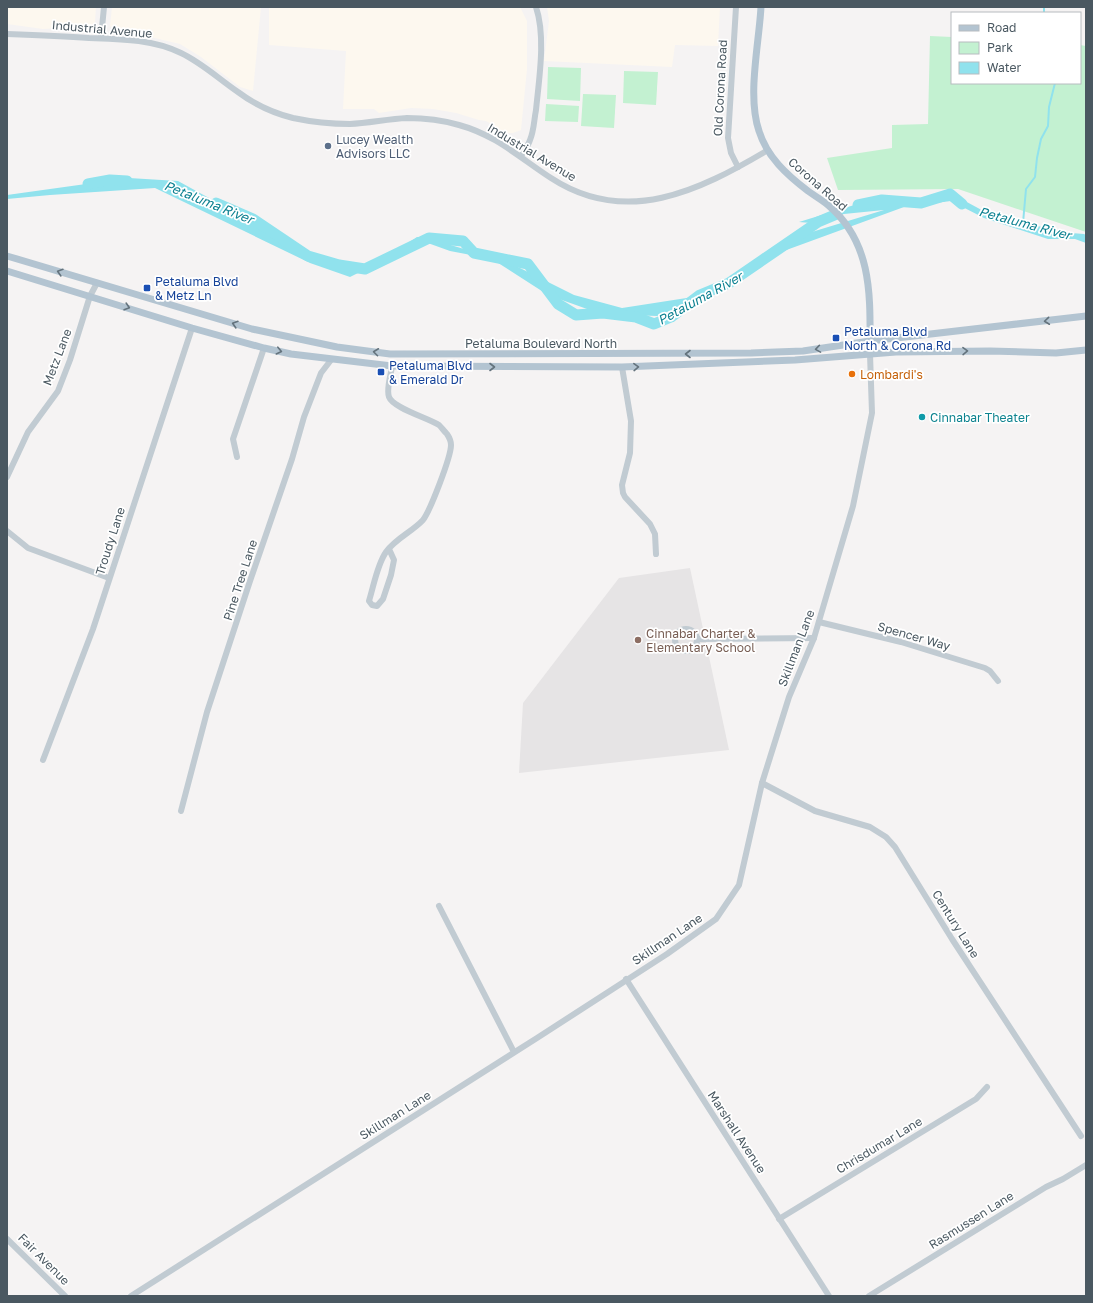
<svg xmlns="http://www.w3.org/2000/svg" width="1093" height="1303" font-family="'Golos Text',sans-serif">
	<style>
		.commercial { fill: #fdf8ef }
		.education { fill: #e6e4e5 }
		.green { fill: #c3f1d1 }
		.water { fill: #90e2ed }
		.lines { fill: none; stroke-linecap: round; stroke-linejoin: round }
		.stream { stroke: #90e2ed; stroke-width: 2 }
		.river { stroke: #90e2ed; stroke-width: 11 }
		.minor { stroke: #c1cbd2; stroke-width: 6 }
		.major { stroke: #b3c4d1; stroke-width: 7 }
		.oneway { stroke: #64737d }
		.service-dot { fill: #5c6f8a; stroke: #fff; stroke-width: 1.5 }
		.transit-dot { fill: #1a4fb4; stroke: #fff; stroke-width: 1.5 }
		.food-dot { fill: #e8710a; stroke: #fff; stroke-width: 1.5 }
		.culture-dot { fill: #0f9aa8; stroke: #fff; stroke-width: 1.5 }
		.education-dot { fill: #8d6e63; stroke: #fff; stroke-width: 1.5 }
		.labels { text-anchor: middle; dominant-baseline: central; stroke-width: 3.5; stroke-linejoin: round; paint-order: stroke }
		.street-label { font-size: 12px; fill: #4a5861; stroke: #fff }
		.service-label { font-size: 12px; fill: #4e5e75; stroke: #fff; text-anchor: start }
		.transit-label { font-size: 12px; fill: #164399; stroke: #fff; text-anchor: start }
		.food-label { font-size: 12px; fill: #c56008; stroke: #fff; text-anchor: start }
		.culture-label { font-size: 12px; fill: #0d838f; stroke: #fff; text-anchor: start }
		.education-label { font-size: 12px; fill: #785e54; stroke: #fff; text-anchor: start }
		.water-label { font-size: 13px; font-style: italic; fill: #0d8191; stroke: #fff }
	</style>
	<rect width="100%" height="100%" fill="#f5f3f3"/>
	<!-- commercial -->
	<g class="commercial">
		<path d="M7,7H96L95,22L93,28L87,30L82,29L63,28L43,29L7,24Z"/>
		<path d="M112,7H261L253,91L240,87L201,57L180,44L142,35L115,31L110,26Z"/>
		<path d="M269,7H520L527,21V69L521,130L513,133H501L499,129L486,121L479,120L456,113L433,109L411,108L379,113L374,109H343L346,51L269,45Z"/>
		<path d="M547,7H720L718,46L675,45L672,67L544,61L549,21Z"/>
	</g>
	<!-- education -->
	<path class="education" d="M690,568L729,750L519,773L523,703L619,578Z"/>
	<!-- green -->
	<g class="green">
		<path d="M930,36L952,37V83H1080V45L1086,46V232L958,189L838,190L827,158L892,148V125L928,124Z"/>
		<path d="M548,67L581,68L580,101L547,99Z"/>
		<path d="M624,71L658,72L656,105L623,103Z"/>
		<path d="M583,94L616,95L614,128L581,126Z"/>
		<path d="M546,104L579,106L578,122L545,121Z"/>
	</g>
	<!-- water -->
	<path class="water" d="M129,178L178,181L293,244L321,263L352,271L399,249L417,237L434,240L464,249L488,252L574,295L622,308L693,297L733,277L792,238L884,210L844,214L811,223L799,222L864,202H908L952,194L989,214L1021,221L1059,232L1084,234L1086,235V243L1075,239H1048L984,218L951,201L904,207L770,256L707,296L657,316L601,314L548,295L492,259L450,251L425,242L384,260L350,277L310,263L155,188L50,195L7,199V195Z"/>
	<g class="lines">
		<!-- stream -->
		<g class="stream">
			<path d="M1044,7V13"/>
			<path d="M1023,223L1026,189L1035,177L1037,158L1041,139L1048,126L1049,107L1055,83"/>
		</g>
		<!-- river -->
		<g class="river">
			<path d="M88,184L110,180L127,181"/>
			<path d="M216,203L253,219L308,256L339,265L365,269L429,238L463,241L474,253L528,264L558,304L576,315L603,313L636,317L654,324L671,317L700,295L729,283L818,222L837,214"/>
			<path d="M858,205L882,200L921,203L950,194L962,204"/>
		</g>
		<!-- minor -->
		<g class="minor">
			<path d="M736,7L728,138L731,153L738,167"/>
			<path d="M7,34C34,35 61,36 89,38C120,39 152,39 181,53C202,63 219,79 238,92C254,104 273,113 293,118C312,122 330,124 350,124C369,123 388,119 407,118C424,118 442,120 459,125C496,135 520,158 551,178C626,227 699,191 768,150"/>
			<path d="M101,38L104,7"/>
			<path d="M521,156C524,151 528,146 530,140C534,131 534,120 536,110C539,79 546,37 536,7"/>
			<path d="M622,367L631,421L630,453L622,485L623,493L625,497L650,524L655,534L656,554"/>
			<path d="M237,457L233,439L264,348"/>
			<path d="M7,477L28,432L58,391L70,360L90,296L97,283"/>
			<path d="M7,531L28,548L109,578"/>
			<path d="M389,549L394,560L391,575L383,599L377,606L372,605L369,601C374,585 377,565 386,552C396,538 412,532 423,520C430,511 451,457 451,445C451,442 449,437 447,434C444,431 442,428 439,425C428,418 393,408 389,397C386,389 391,375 392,366"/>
			<path d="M819,622L901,642L985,668L990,671L998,681"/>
			<circle cx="686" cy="640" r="11"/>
			<path d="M698,639L814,638"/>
			<path d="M43,760L93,629L192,328"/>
			<path d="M762,783L815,811L870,827L886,837L895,847L952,939L1081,1136"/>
			<path d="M181,811L207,712L249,584L292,459L304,417L321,373L331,360"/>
			<path d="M439,906L514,1052"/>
			<path d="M626,979L829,1296"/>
			<path d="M779,1219L976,1099L987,1087"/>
			<path d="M7,1239L65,1296"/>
			<path d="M131,1296L537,1038L667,954L716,919L739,885L762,783L789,697L814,638L853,506L872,413L870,354"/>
			<path d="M869,1296L1046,1187L1063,1179L1086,1165"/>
		</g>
		<!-- major -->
		<g class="major">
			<path d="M761,7C759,44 747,96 759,131C767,157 787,175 808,191C815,196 822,200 828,205C874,244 870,299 870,354"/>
			<path d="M7,256L252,329L337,347L390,354L751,353L803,351L870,341L1086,316"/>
			<path d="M7,271L192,328L264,348L291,354L392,366L622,367L795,360L896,352L990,351L1056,353L1086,350"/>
		</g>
	</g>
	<!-- one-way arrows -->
	<defs><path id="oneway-chevron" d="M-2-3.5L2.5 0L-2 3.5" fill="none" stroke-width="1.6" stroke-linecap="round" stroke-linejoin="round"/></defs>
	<g class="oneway">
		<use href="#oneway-chevron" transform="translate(60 272) rotate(-163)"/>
		<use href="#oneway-chevron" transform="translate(127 307) rotate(17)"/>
		<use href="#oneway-chevron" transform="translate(1047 321) rotate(174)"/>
		<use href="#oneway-chevron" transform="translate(235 324) rotate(-163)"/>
		<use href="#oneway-chevron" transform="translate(818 349) rotate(171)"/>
		<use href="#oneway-chevron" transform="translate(279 351) rotate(13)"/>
		<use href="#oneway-chevron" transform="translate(965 351) rotate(-1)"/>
		<use href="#oneway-chevron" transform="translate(376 352) rotate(-173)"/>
		<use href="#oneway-chevron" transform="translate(688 354) rotate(180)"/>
		<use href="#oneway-chevron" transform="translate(492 367)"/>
		<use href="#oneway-chevron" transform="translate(636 367) rotate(-2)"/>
	</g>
	<!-- markers -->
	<circle class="service-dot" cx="328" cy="146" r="4"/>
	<g class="transit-dot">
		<rect x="143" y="284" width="8" height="8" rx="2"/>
		<rect x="832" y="334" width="8" height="8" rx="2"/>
		<rect x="377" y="368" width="8" height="8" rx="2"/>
	</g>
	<circle class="food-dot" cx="852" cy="374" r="4"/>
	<circle class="culture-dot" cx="922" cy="417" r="4"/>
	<circle class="education-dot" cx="638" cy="640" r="4"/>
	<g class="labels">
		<!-- street labels -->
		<g class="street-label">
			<text transform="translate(102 29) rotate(5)">Industrial Avenue</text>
			<text transform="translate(720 88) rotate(-87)">Old Corona Road</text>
			<text transform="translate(532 152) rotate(31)">Industrial Avenue</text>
			<text transform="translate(818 184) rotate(41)">Corona Road</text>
			<text x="541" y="343">Petaluma Boulevard North</text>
			<text transform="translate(57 357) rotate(-69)">Metz Lane</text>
			<text transform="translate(110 541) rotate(-72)">Troudy Lane</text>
			<text transform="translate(240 580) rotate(-72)">Pine Tree Lane</text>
			<text transform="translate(914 636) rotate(16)">Spencer Way</text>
			<text transform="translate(796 648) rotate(-69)">Skillman Lane</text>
			<text transform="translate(956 924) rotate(58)">Century Lane</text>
			<text transform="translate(667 939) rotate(-34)">Skillman Lane</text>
			<text transform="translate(395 1115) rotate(-32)">Skillman Lane</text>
			<text transform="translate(737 1132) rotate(57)">Marshall Avenue</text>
			<text transform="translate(879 1145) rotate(-31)">Chrisdumar Lane</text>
			<text transform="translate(971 1220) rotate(-32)">Rasmussen Lane</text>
			<text transform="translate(44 1259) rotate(45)">Fair Avenue</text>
		</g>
		<!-- service labels -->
		<g class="service-label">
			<text x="336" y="139">Lucey Wealth<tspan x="336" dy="14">Advisors LLC</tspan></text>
		</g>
		<!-- transit labels -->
		<g class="transit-label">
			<text x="155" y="281">Petaluma Blvd<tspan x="155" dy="14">&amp; Metz Ln</tspan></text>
			<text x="844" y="331">Petaluma Blvd<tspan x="844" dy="14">North &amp; Corona Rd</tspan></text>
			<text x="389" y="365">Petaluma Blvd<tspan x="389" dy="14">&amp; Emerald Dr</tspan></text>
		</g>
		<!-- food labels -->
		<g class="food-label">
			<text x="860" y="374">Lombardi's</text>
		</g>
		<!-- culture labels -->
		<g class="culture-label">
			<text x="930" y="417">Cinnabar Theater</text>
		</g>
		<!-- education labels -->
		<g class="education-label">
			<text x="646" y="633">Cinnabar Charter &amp;<tspan x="646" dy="14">Elementary School</tspan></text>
		</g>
		<!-- water labels -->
		<g class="water-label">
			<text transform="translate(209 202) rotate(22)">Petaluma River</text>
			<text transform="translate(1025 223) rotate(15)">Petaluma River</text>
			<text transform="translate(700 298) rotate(-29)">Petaluma River</text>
		</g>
	</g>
	<!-- border -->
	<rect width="1093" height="1303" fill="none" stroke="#4a5861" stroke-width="16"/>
	<!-- legend -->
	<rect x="951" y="12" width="130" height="72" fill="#ffffff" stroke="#b7bcc0"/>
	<rect x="959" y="25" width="20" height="6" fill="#b3c4d1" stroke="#b7bcc0"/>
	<text x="987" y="32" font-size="12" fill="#4a5861">Road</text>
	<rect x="959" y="42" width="20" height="12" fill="#c3f1d1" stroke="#b7bcc0"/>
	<text x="987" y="52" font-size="12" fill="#4a5861">Park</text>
	<rect x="959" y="62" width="20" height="12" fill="#90e2ed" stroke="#b7bcc0"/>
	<text x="987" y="72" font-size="12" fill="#4a5861">Water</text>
</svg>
